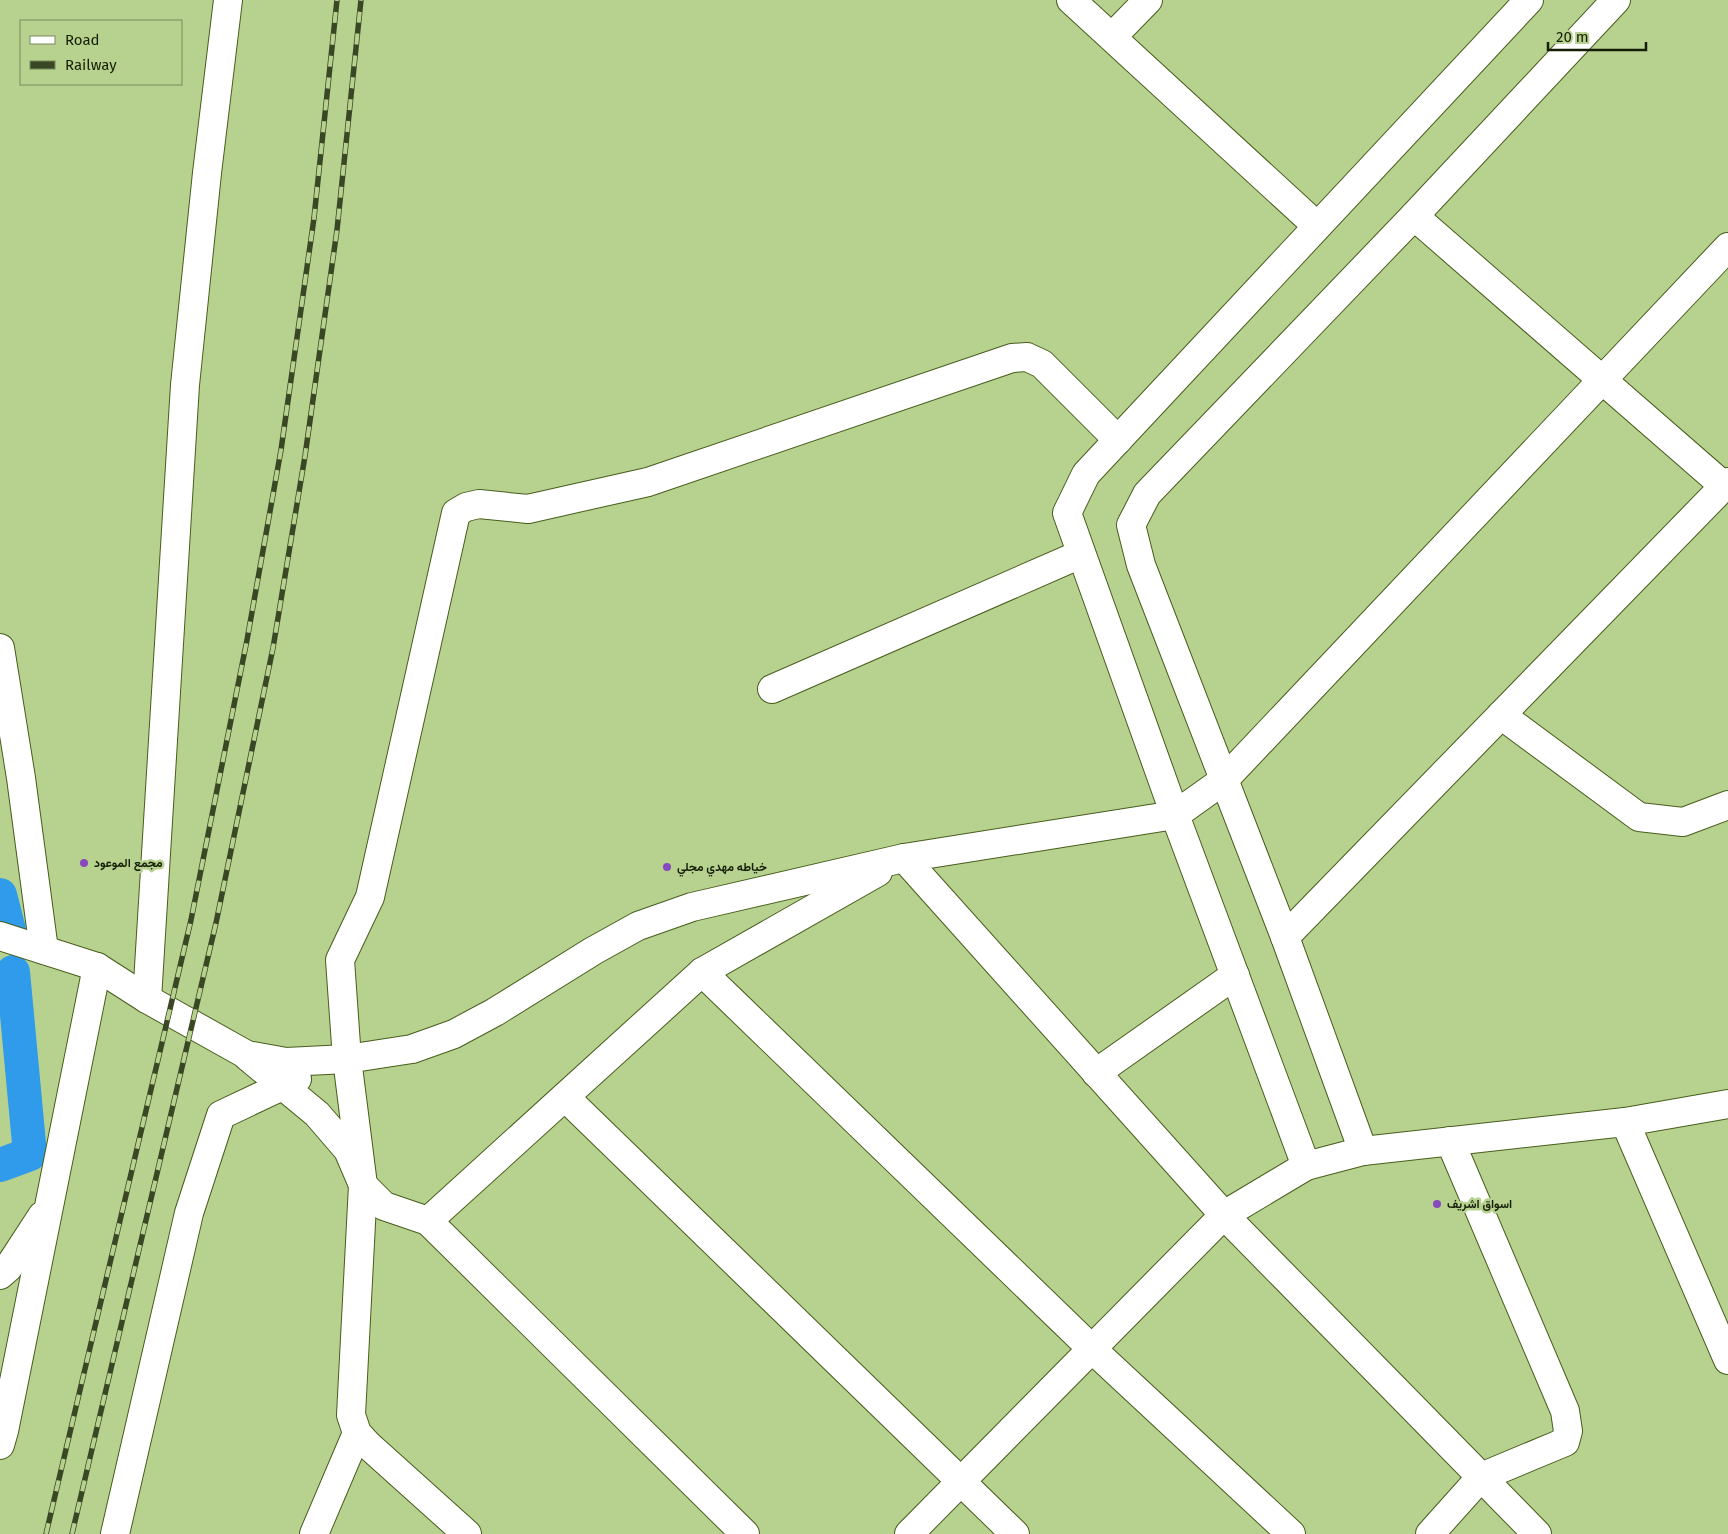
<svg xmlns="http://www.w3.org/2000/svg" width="1728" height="1534" font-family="'Fira Sans',Vazirmatn,sans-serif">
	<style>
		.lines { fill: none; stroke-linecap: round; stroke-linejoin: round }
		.canal { stroke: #309beb; stroke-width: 34 }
		.minor-casing { stroke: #475d1c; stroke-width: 30 }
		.minor { stroke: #fff; stroke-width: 28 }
		.rail-casing { stroke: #3a4725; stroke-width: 5.5 }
		.rail { stroke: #b7d28f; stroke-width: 4; stroke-dasharray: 11; stroke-linecap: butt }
		.poi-dot { fill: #8848be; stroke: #b7d28f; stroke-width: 2 }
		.labels { text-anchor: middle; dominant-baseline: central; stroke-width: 5; stroke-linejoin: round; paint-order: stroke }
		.poi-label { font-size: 12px; font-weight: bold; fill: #151e05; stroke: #b7d28f; text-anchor: start }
	</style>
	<rect width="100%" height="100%" fill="#b7d28f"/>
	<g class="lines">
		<!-- canal -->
		<g class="canal">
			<path d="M0,895L9,930"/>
			<path d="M0,1165L30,1154L13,972"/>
		</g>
		<!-- minor casing -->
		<g class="minor-casing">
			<g id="minor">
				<path d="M1071,0L1317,226"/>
				<path d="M1112,37L1148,0"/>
				<path d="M1414,216L1724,486"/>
				<path d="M0,648L21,778L44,950"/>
				<path d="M772,689L1081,554"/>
				<path d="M1501,715L1639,817L1683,822L1728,805"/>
				<path d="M904,858L1224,1215L1537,1534"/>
				<path d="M0,936L97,967L147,999L247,1055L286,1062L347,1059L412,1049L454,1034L495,1012L593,951L638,926L692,907L904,858L1175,815L1224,780L1728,247"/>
				<path d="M1285,937L1728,482"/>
				<path d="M702,972L1092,1349L1291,1534"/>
				<path d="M147,999L185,385L207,173L228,0"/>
				<path d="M248,1057L317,1114L348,1150L363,1185L384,1206L428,1221L702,972L878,872"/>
				<path d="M1096,1073L1235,975"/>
				<path d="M565,1097L1015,1534"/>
				<path d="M1625,1122L1728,1360"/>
				<path d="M1363,1151L1285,937L1141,565L1131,525L1147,494L1414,216L1616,0"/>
				<path d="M1306,1166L1175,815L1067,513L1086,474L1529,0"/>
				<path d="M428,1221L745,1534"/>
				<path d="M0,1275L8,1268L42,1216"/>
				<path d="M0,1445L4,1431L97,967"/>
				<path d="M115,1534L189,1213L221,1115L297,1079"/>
				<path d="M314,1534L357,1433"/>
				<path d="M467,1534L368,1445L357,1433L351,1415L363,1185L347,1059L340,960L370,897L456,513L466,507L479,504L528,509L648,482L1012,358L1027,357L1042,364L1118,440"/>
				<path d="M909,1534L1224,1215L1306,1166L1363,1151L1625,1122L1728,1104"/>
				<path d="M1430,1534L1481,1477L1565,1442L1568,1431L1565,1411L1450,1141"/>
			</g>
		</g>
		<!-- minor -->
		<use href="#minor" class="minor"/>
		<!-- rail casing -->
		<g class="rail-casing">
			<g id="rail">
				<path d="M46,1534L191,920L247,640L281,450L314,218L337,0"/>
				<path d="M72,1534L216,923L273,648L305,456L337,230L361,0"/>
			</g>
		</g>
		<!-- rail -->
		<use href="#rail" class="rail"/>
	</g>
	<!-- markers -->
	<g class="poi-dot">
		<circle cx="84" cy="863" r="5"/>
		<circle cx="667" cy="867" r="5"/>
		<circle cx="1437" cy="1204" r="5"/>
	</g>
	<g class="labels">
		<!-- poi labels -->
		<g class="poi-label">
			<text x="94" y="863">مجمع الموعود</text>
			<text x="677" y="867">خياطه مهدي مجلي</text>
			<text x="1447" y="1204">اسواق اشريف</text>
		</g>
	</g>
	<!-- legend -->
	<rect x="20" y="20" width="162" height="65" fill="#b7d28f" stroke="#768a58"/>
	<rect x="30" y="36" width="25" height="8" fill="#ffffff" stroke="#768a58"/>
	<text x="65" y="45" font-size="15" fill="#151e05">Road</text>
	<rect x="30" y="61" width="25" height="8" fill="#3a4725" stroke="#768a58"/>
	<text x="65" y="70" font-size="15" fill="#151e05">Railway</text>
	<!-- scale -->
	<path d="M1548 42v8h98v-8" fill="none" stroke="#151e05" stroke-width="2.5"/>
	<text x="1556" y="42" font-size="15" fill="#151e05" stroke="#b7d28f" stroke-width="4" paint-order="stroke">20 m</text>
</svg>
